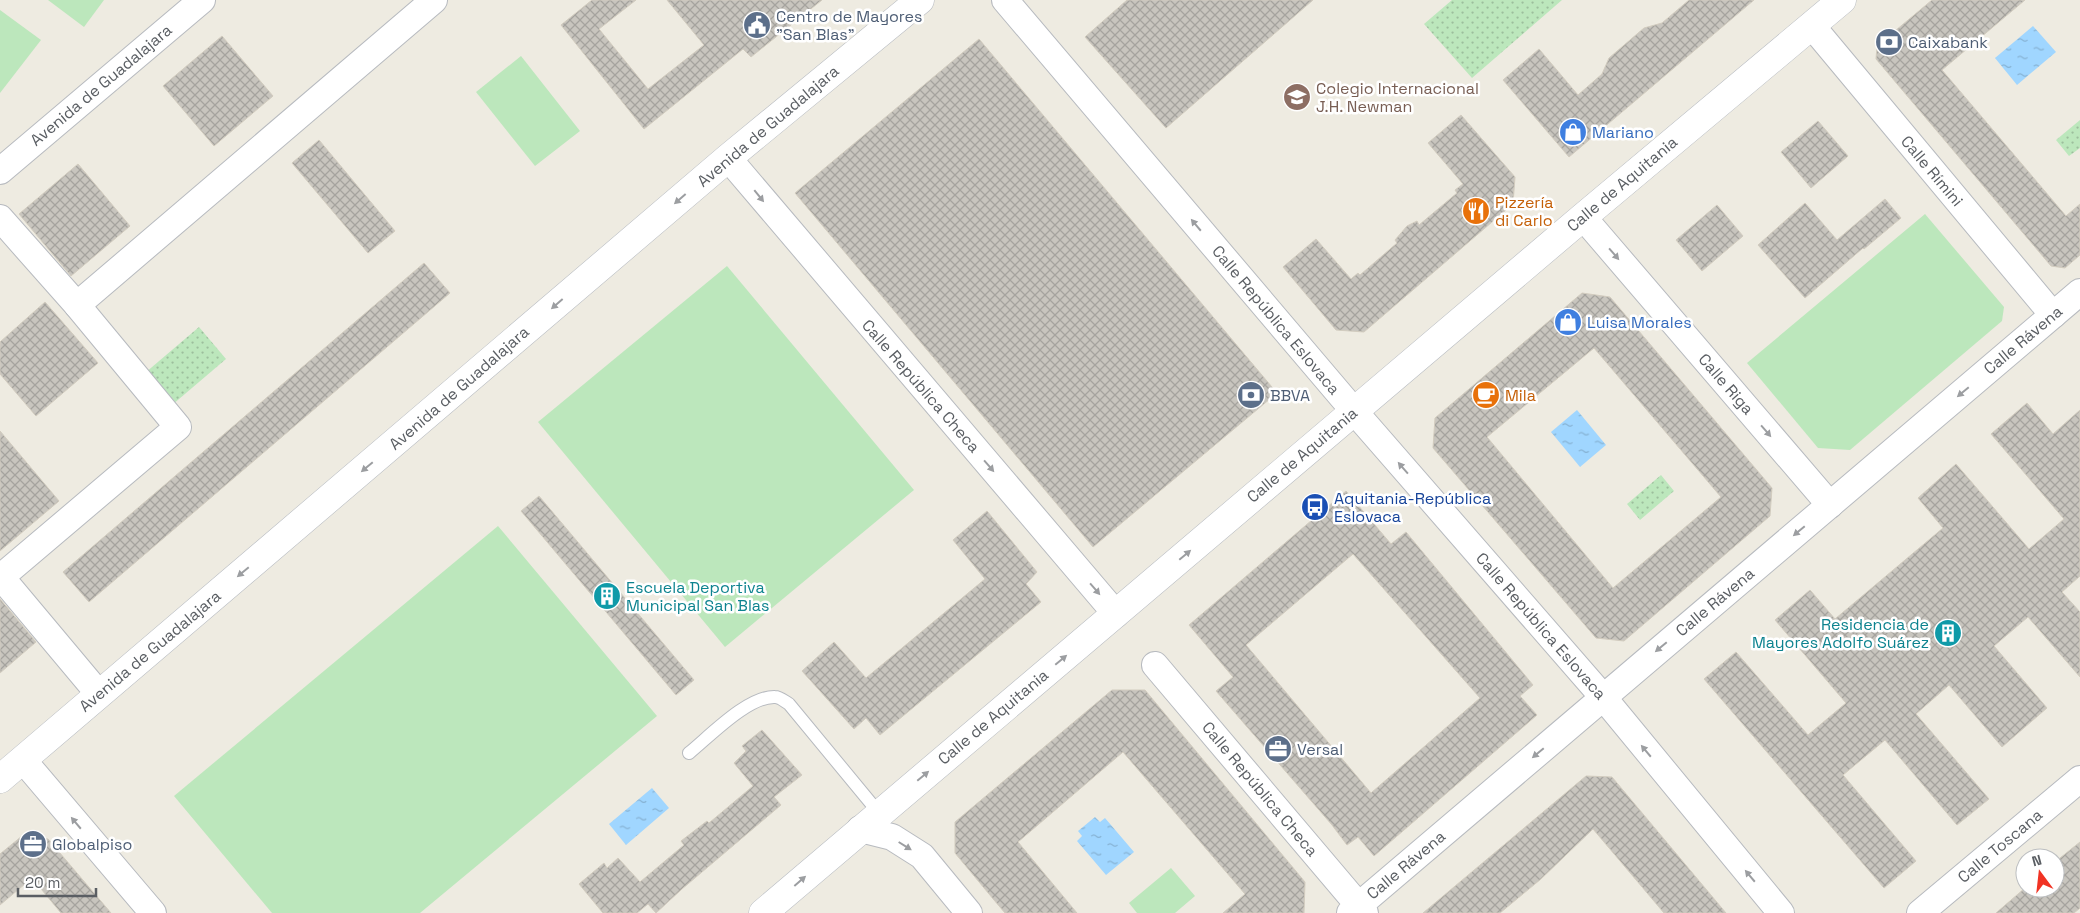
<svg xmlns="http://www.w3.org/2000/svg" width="2080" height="913" font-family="'Space Grotesk',sans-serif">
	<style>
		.grass { fill: #bce7bc }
		.park { fill: url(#park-dots) }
		.water { fill: url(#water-ripples) }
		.building { fill: url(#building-cross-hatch); stroke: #d2ccbf; fill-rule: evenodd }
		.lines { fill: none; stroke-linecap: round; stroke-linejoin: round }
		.lane-casing { stroke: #b7babf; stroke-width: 14 }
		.street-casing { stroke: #b7babf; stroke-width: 28 }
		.secondary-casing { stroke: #b7bbc1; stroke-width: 29 }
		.lane { stroke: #fff; stroke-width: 12 }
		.street { stroke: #fff; stroke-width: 26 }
		.secondary { stroke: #fff; stroke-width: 28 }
		.oneway { fill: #9c9ea1 }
		.labels { text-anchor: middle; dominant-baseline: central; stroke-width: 5; stroke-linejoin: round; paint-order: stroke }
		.service-label { font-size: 16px; fill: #4e5e75; stroke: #fff; text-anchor: start }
		.street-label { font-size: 16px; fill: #5a5e63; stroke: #fff }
		.education-label { font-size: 16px; fill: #785e54; stroke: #fff; text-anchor: start }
		.shop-label { font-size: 16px; fill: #366cbe; stroke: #fff; text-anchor: start }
		.food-label { font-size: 16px; fill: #c56008; stroke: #fff; text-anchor: start }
		.transit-label { font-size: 16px; fill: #164399; stroke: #fff; text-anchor: start }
		.culture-label { font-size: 16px; fill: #0d838f; stroke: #fff; text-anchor: start }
	</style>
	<defs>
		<pattern id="park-dots" width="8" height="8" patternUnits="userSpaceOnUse" patternTransform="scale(1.25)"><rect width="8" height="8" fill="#bce7bc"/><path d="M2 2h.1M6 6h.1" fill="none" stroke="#9cbe9c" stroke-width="1.8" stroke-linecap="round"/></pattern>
		<pattern id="water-ripples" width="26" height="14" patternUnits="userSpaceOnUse" patternTransform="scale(1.25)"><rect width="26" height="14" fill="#a0d6ff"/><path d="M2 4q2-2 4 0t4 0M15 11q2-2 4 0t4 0" fill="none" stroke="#85b1d2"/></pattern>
		<pattern id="building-cross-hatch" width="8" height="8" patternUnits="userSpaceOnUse" patternTransform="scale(1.25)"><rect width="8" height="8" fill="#c8c5be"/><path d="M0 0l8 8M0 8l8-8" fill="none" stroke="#a5a39e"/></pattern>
	</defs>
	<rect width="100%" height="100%" fill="#eeebe1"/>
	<!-- grass -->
	<g class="grass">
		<path d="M48,0H104L84,27Z"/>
		<path d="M0,10L41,40L0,93Z"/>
		<path d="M521,56L580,131L535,166L476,92Z"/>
		<path d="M1925,214L2004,307L2002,321L1850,450L1818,448L1747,363Z"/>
		<path d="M727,266L914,490L725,647L538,422Z"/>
		<path d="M498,526L657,716L420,913H272L174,796Z"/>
		<path d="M1171,868L1195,896L1175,913H1137L1129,903Z"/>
	</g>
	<!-- park -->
	<g class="park">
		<path d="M1452,0H1562L1472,78L1424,24Z"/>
		<path d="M2080,120V148L2069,156L2056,140Z"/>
		<path d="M199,327L226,359L172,405L145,373Z"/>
		<path d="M1661,475L1674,491L1640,520L1627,504Z"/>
	</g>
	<!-- water -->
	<g class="water">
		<path d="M2033,26L2056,52L2017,85L1995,58Z"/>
		<path d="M1577,410L1606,445L1580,467L1551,432Z"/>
		<path d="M652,788L669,808L626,845L609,824Z"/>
		<path d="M1095,817L1100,822L1105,818L1134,852L1106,875L1077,841L1082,836L1078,831Z"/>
	</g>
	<!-- building -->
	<g class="building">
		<path d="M592,0H636L599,29L648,89L704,45L667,0H822L751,57L743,49L644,129L561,25Z"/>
		<path d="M1127,0H1313L1166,128L1085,37Z"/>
		<path d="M1689,0H1754L1569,157L1503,80L1539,49L1578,95L1602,74L1609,58L1644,28L1662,23Z"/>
		<path d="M1932,0H2025L1942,70L2066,216L2080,204V255L2065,268L2051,266L1876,59L1877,46Z"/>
		<path d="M222,36L273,96L214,146L163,86Z"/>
		<path d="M979,39L1277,393L1093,547L795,193Z"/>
		<path d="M1461,115L1515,177L1513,204L1364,332L1336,330L1283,267L1316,239L1351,279L1358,273L1360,275L1397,243L1395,240L1407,226L1417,221L1419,225L1457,193L1455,190L1463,184L1428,143Z"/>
		<path d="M1818,121L1848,156L1811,188L1781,152Z"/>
		<path d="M319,140L395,231L368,253L292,163Z"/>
		<path d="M78,164L130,226L71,276L19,214Z"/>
		<path d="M1885,199L1901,218L1864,249L1863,248L1805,298L1758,245L1805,203L1837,240Z"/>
		<path d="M1717,205L1743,236L1702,271L1676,240Z"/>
		<path d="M424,263L450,293L89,602L63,572Z"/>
		<path d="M1582,293L1610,297L1772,488L1770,516L1624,641L1596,638L1433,448L1435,418ZM1594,348L1721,497L1613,588L1487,437Z"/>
		<path d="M45,302L98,363L36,416L0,374V342Z"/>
		<path d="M2027,403L2053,434L2080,410V576L2062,592L2080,612V677L2028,617L1994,646L2047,708L2002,747L1949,685L1916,714L1989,799L1957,825L1885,740L1843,775L1916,861L1884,888L1704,679L1736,652L1808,735L1846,703L1775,620L1810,590L1835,619L1943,528L1918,498L1956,464L2029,549L2064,519L1991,434Z"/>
		<path d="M0,431L59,501L0,551Z"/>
		<path d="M1346,491L1391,544L1406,532L1533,685L1520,696L1537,715L1374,856L1358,837L1347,845L1332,825L1216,691L1233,677L1189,625ZM1353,554L1480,698L1371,793L1246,645Z"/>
		<path d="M539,496L694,680L676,695L521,511Z"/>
		<path d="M987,511L1037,572L1026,584L1041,602L880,735L866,718L854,729L802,671L834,642L866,678L985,579L953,540Z"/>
		<path d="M0,599L36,642L0,673Z"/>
		<path d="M1112,690H1145L1305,882L1304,913H1223L1245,894L1123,752L1018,842L1077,913H1005L994,900L955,853V822Z"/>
		<path d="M762,730L802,775L774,797L781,805L682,889L656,913L648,904L637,913H603L579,884L604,863L607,868L618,858L640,882L684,845L681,841L707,821L709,823L753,786L734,763L746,751L742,746Z"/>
		<path d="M1586,776L1612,777L1726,913H1664L1593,829L1541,879L1500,913H1423Z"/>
		<path d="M22,836L48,839L111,913H61L32,878L0,905V854Z"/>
		<path d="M2080,842V908L2074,913H1996L2025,888H2055V862Z"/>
	</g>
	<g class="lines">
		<!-- lane casing -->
		<g class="lane-casing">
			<path id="lane" d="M689,753C710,736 748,696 775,697C780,697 784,701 789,704L879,813"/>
		</g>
		<!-- street casing -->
		<g class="street-casing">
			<g id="street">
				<path d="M1005,0L1354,411L1603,697L1781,913"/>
				<path d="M1812,26L2053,315"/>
				<path d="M728,158L1116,614"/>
				<path d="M0,171L202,0"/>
				<path d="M1583,217L1830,505"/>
				<path d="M0,218L77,305"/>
				<path d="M1155,665L1365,913"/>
				<path d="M99,694L1,577L178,427L77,305L434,0"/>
				<path d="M23,760L153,913"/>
				<path d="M860,829L892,837L922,856L969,913"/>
				<path d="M1350,913L2080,292"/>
				<path d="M1920,913L2080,779"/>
			</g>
		</g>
		<!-- secondary casing -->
		<g class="secondary-casing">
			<g id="secondary">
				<path d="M0,779L728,158L920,0"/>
				<path d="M763,913L1583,217L1842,0"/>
			</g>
		</g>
		<!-- lane -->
		<use href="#lane" class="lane"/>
		<!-- street -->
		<use href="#street" class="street"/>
		<!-- secondary -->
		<use href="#secondary" class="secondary"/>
	</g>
	<!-- one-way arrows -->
	<defs><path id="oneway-solid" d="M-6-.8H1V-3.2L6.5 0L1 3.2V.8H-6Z" transform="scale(1.25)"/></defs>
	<g class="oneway">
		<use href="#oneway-solid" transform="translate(759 196) rotate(51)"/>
		<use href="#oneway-solid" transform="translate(680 199) rotate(139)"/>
		<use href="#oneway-solid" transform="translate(1196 225) rotate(-130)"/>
		<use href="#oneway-solid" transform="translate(1614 254) rotate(49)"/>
		<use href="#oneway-solid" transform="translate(557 304) rotate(139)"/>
		<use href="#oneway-solid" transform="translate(1963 392) rotate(140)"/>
		<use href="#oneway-solid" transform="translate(1766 431) rotate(49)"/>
		<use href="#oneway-solid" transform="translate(989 466) rotate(49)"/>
		<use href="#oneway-solid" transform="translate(367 467) rotate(140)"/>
		<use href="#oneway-solid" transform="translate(1403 468) rotate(-131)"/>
		<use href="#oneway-solid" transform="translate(1799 531) rotate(140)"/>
		<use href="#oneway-solid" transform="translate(1185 555) rotate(-40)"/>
		<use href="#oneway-solid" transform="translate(243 572) rotate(140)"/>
		<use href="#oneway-solid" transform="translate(1095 589) rotate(49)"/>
		<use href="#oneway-solid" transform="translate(1661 647) rotate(140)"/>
		<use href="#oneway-solid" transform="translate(1061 660) rotate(-40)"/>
		<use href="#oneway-solid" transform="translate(1646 751) rotate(-130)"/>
		<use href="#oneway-solid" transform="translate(1538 753) rotate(140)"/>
		<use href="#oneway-solid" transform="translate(923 776) rotate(-40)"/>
		<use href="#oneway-solid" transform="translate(76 823) rotate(-130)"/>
		<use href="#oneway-solid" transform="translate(905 846) rotate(32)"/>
		<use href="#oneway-solid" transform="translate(1750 876) rotate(-130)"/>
		<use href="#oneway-solid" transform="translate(800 881) rotate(-41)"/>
	</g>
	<!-- icons -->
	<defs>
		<g id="civic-disc" transform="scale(1.4375)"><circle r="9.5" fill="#5c6f8a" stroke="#fff"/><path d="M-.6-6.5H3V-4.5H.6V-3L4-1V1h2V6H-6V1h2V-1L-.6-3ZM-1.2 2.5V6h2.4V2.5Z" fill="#fff"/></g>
		<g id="bank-disc" transform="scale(1.4375)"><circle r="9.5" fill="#5c6f8a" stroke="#fff"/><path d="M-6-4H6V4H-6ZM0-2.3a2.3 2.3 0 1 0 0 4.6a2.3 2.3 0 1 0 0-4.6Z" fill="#fff"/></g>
		<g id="school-disc" transform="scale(1.4375)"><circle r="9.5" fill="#8d6e63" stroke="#fff"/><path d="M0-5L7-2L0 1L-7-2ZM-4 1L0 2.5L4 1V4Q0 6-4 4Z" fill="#fff"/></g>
		<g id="shop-disc" transform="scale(1.4375)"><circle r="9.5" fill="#3f7fe0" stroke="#fff"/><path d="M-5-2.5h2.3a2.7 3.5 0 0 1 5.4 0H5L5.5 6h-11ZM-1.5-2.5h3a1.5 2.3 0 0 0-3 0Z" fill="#fff"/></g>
		<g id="restaurant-disc" transform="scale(1.4375)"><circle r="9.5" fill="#e8710a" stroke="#fff"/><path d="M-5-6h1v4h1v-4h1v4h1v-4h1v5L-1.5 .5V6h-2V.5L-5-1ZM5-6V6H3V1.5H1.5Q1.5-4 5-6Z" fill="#fff"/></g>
		<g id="cafe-disc" transform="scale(1.4375)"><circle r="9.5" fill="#e8710a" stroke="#fff"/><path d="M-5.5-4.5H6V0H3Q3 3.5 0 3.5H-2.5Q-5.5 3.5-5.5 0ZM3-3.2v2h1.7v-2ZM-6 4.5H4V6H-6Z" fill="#fff"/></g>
		<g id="bus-disc" transform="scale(1.4375)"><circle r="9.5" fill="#1a4fb4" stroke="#fff"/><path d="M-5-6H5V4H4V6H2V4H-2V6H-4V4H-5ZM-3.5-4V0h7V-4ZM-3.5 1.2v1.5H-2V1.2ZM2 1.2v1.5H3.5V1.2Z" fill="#fff"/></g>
		<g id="building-disc" transform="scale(1.4375)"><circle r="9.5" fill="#0f9aa8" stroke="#fff"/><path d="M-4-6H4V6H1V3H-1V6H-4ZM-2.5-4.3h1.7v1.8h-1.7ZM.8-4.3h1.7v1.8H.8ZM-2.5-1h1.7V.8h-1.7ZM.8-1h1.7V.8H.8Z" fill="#fff"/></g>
		<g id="office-disc" transform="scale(1.4375)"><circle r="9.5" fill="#5c6f8a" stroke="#fff"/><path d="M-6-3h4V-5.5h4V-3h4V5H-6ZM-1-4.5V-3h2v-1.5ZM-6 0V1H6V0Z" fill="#fff"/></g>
	</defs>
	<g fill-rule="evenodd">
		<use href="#civic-disc" x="757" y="25"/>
		<use href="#bank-disc" x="1889" y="42"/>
		<use href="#school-disc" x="1297" y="97"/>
		<use href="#shop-disc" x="1573" y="132"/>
		<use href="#restaurant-disc" x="1476" y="211"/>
		<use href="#shop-disc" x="1568" y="322"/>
		<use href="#bank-disc" x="1251" y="395"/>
		<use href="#cafe-disc" x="1486" y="395"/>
		<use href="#bus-disc" x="1315" y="507"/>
		<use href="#building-disc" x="607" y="596"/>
		<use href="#building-disc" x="1948" y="633"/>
		<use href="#office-disc" x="1278" y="749"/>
		<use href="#office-disc" x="33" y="844"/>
	</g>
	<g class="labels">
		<!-- service labels -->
		<g class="service-label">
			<text x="776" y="16">Centro de Mayores<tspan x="776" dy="18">"San Blas"</tspan></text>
			<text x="1908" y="42">Caixabank</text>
			<text x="1270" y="395">BBVA</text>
			<text x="1297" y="749">Versal</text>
			<text x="52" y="844">Globalpiso</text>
		</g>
		<!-- street labels -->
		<g class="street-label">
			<text transform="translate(101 85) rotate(-40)">Avenida de Guadalajara</text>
			<text transform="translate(768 126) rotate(-40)">Avenida de Guadalajara</text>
			<text transform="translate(1932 171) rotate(50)">Calle Rímini</text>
			<text transform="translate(1622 184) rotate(-40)">Calle de Aquitania</text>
			<text transform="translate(1276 320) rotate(50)">Calle República Eslovaca</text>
			<text transform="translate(2023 340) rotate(-40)">Calle Rávena</text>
			<text transform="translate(1726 384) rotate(49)">Calle Riga</text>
			<text transform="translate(921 386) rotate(49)">Calle República Checa</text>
			<text transform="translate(459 388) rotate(-41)">Avenida de Guadalajara</text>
			<text transform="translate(1302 455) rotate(-40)">Calle de Aquitania</text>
			<text transform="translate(1715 602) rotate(-40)">Calle Rávena</text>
			<text transform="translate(1541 626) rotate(49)">Calle República Eslovaca</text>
			<text transform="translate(150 651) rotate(-40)">Avenida de Guadalajara</text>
			<text transform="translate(993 717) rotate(-40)">Calle de Aquitania</text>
			<text transform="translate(1260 789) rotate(50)">Calle República Checa</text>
			<text transform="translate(2000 846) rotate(-40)">Calle Toscana</text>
			<text transform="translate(1406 865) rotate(-40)">Calle Rávena</text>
		</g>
		<!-- education labels -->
		<g class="education-label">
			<text x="1316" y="88">Colegio Internacional<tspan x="1316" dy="18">J.H. Newman</tspan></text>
		</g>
		<!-- shop labels -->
		<g class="shop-label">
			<text x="1592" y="132">Mariano</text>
			<text x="1587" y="322">Luisa Morales</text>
		</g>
		<!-- food labels -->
		<g class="food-label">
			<text x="1495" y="202">Pizzería<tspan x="1495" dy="18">di Carlo</tspan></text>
			<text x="1505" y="395">Mila</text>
		</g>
		<!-- transit labels -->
		<g class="transit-label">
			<text x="1334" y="498">Aquitania-República<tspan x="1334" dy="18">Eslovaca</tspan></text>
		</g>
		<!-- culture labels -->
		<g class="culture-label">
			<text x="626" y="587">Escuela Deportiva<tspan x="626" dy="18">Municipal San Blas</tspan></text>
			<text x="1929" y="624" text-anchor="end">Residencia de<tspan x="1929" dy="18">Mayores Adolfo Suárez</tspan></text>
		</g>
	</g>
	<!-- north arrow -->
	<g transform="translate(2040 873) rotate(345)"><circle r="24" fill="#ffffff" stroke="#bdbfc1"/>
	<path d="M0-4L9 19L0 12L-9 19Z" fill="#f13324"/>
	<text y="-8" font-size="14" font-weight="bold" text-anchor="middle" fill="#5a5e63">N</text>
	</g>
	<!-- scale -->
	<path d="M18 888v8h78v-8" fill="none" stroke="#5a5e63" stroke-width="2.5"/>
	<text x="25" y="888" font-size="15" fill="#5a5e63" stroke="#ffffff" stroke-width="4" paint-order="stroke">20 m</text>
</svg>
